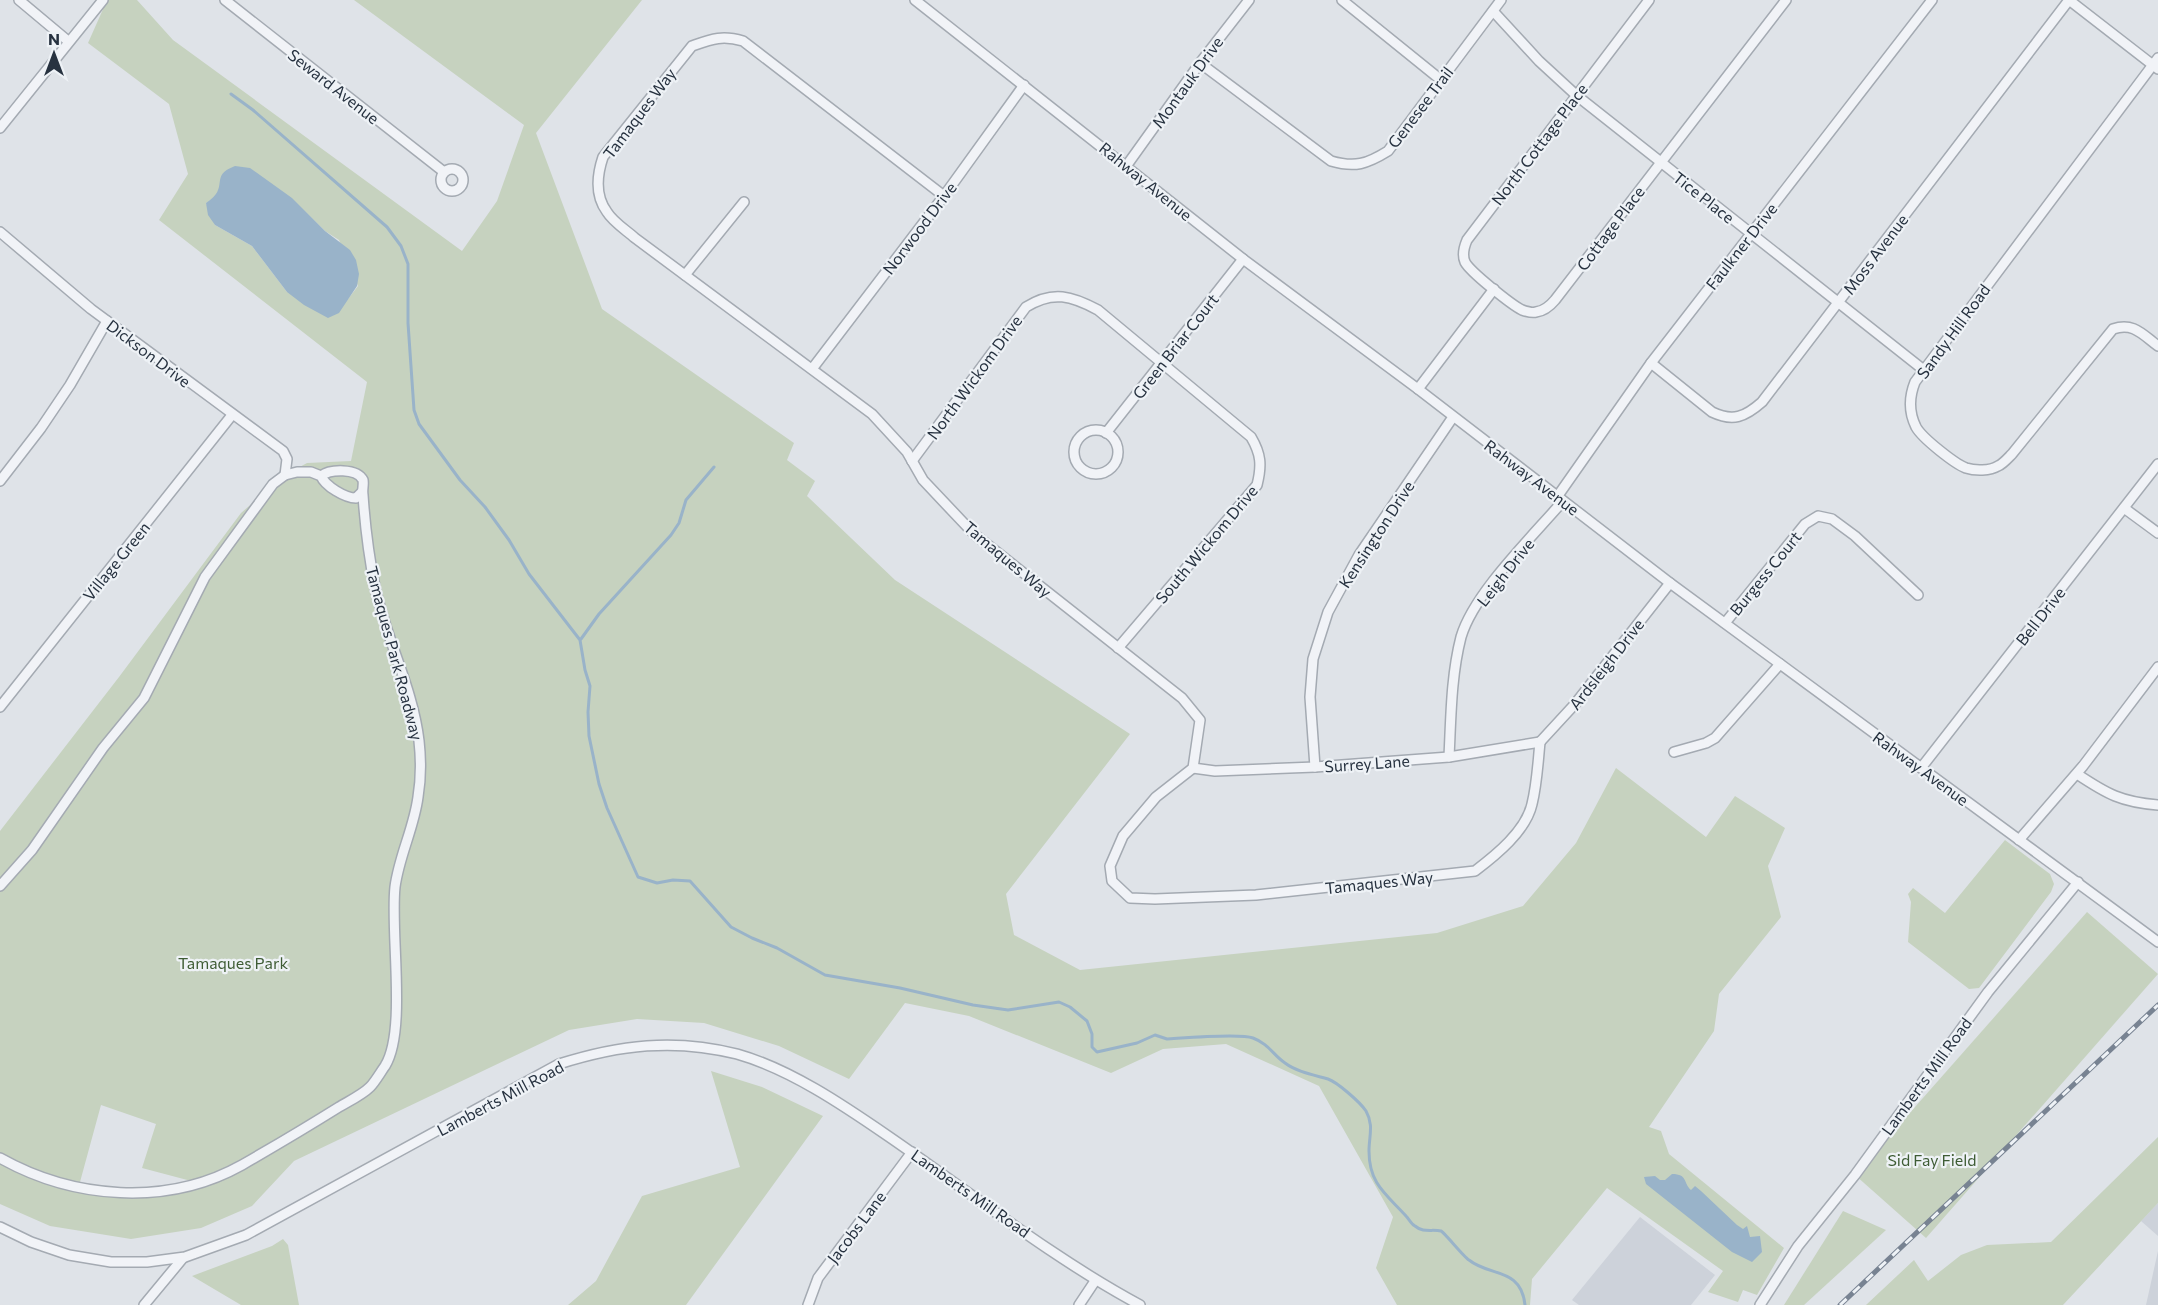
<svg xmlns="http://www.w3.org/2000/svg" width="2158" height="1305" font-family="Commissioner,sans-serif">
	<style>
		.built { fill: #cdd2da }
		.green { fill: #c6d2bf; fill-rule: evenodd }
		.water { fill: #99b3c9 }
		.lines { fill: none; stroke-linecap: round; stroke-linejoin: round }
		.stream { stroke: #99b3c9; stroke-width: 3 }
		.minor-casing { stroke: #a4aab2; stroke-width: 12 }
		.minor { stroke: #f1f3f7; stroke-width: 9 }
		.rail-casing { stroke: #788392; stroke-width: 5 }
		.rail { stroke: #eef2f6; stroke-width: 3; stroke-dasharray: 9; stroke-linecap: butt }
		.labels { text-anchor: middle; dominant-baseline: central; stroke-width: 4.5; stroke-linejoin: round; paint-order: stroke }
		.street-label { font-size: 16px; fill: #273240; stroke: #eef2f6 }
		.park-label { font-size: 16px; fill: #3e5c34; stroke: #eef2f6 }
	</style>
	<rect width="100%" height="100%" fill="#dfe3e8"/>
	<!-- built -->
	<g class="built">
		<path d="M2158,1203V1236L2141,1221Z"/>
		<path d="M1640,1217L1715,1275L1691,1305H1579L1572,1300Z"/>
		<path d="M2158,1251V1305H2146Z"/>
	</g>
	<!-- green -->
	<g class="green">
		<path d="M100,0H137L173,40L462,251L497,201L524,125L354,0H642L536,133L602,309L794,443L787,460L815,481L807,496L895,580L1130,734L1006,894L1014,935L1080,970L1437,933L1523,906L1576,843L1616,768L1706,837L1735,796L1785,828L1768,866L1781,917L1719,994L1714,1031L1649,1127L1661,1131L1669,1154L1784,1248L1757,1295L1743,1290L1738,1302L1708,1292L1723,1271L1607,1188L1532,1279L1530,1305H1397L1376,1268L1393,1217L1319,1086L1226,1044L1163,1049L1111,1073L969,1016L905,1003L849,1079L779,1046L704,1023L637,1019L569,1030L294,1161L252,1206L201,1228L131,1239L50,1226L0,1204V831L119,677L241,513L285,475L307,463L351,461L367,382L159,220L188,174L169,104L88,43L104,7ZM270,184L292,199L325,231L339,240L358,286L348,299L287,292L252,246L215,225L206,203L216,197L220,189ZM101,1105L156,1124L142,1168L210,1186L77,1193Z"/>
		<path d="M2005,840L2050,874L2054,884L2051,892L1979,988L1969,989L1908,942L1911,902L1908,894L1913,888L1945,913Z"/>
		<path d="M2087,912L2158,974L1926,1238L1855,1175Z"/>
		<path d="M711,1071L762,1087L823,1116L686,1305H568L596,1281L642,1196L740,1167Z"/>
		<path d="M2158,1137V1203L2063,1305H1866L1914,1260L1928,1281L1961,1255L1987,1245L2051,1242Z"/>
		<path d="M1843,1211L1886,1230L1804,1305H1784Z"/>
		<path d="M283,1239L288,1245L299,1305H241L192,1276L272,1246Z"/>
	</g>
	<!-- water -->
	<g class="water">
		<path d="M235,166L250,168L292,198L325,231L350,250L356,260L359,274L357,286L339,313L328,318L304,305L287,292L252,246L215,225L208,215L206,203C231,187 208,176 235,166Z"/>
		<path d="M1672,1174C1688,1174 1683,1183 1691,1190L1695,1186L1701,1191L1737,1225L1743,1229L1747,1226L1750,1237L1760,1236L1762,1252L1752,1262L1732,1252L1646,1184L1644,1177L1655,1176L1660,1180H1665Z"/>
	</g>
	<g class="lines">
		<!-- stream -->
		<g class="stream">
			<path d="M231,94L253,110L387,227L401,246L408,264V323L414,410L419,424L460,480L485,507L509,540L529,574L580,640L585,670L590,686L588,712L589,736L599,784L607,808L638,877L657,883L673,880L690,881L731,927L752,938L777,948L825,975L900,988L973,1005L1008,1010L1059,1002L1070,1007L1087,1021L1092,1034V1047L1097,1052L1137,1043L1155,1035L1167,1039C1184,1038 1240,1033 1253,1038C1269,1044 1273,1055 1285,1063C1297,1072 1314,1075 1328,1079C1337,1082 1360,1102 1366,1111C1374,1125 1369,1136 1369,1151C1369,1184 1386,1194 1406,1216C1409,1219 1411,1224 1415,1226C1423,1233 1432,1229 1441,1231C1444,1232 1463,1256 1469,1260C1490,1277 1521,1267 1525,1305"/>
			<path d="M581,639L599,614L671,535L679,523L686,500L714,467"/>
		</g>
		<!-- minor casing -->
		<g class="minor-casing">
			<g id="minor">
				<path d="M19,0L68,41"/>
				<path d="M225,0L444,172"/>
				<path d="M915,0L1243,259L1418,389L1670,583L2158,942"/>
				<path d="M1342,0L1441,80"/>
				<path d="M1649,0L1467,240C1464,247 1462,255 1465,262C1470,272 1512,305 1522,310C1525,311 1533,313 1536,312C1544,311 1550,306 1555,300L1786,0"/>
				<path d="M1493,11L1539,61L1576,95L1925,371"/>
				<path d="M2158,58L1915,382C1909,397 1909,413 1916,427C1922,438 1955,464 1966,468C1975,471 1990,471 1998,466C2003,464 2008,458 2012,454L2113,329C2133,322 2142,334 2158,346"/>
				<path d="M1200,63L1331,161C1355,168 1367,164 1388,151L1501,0"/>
				<path d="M0,128L103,0"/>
				<path d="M1127,165L1200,63L1249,0"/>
				<circle cx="452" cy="180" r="11"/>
				<path d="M944,196L743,41C722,35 712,39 692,46L603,157C597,175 595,196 607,212C613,222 626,230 635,238L872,414L907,452L923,480L974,534L1182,698L1200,720L1193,768L1156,797L1123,836L1110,866L1112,881L1130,898L1155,899L1256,895L1475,871C1496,855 1526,831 1532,804C1537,784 1538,762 1540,742"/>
				<path d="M0,232L91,309L283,451L287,459L285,475"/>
				<path d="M685,275L744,202"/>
				<path d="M1651,363L1712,412C1733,422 1745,417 1762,402L2069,0L2158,69"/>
				<path d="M812,369L944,196L1024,85"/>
				<path d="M1418,389L1494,289"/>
				<circle cx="1096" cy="452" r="22"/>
				<path d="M1106,433L1243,259"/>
				<path d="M912,461L1026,307C1053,290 1072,296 1098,310L1251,437C1261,454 1262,465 1257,485L1118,648"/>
				<path d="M0,481L41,428L70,385L107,321"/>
				<path d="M1557,497L1651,363L1932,0"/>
				<path d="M2124,508L2158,533"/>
				<path d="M1725,623L1805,524L1818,516L1832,519L1855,536L1918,595"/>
				<path d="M0,707L232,415"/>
				<path d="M1540,742L1575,704L1670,583"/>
				<path d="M1674,752L1706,743L1715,738L1780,664"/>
				<path d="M1449,757C1451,717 1451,676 1461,637C1474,593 1532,537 1563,501"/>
				<path d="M1315,767L1310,697L1313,659L1328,612L1359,555L1453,417"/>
				<path d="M1193,768L1215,771L1315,767L1449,757L1540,742"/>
				<path d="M1921,768L2158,464"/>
				<path d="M2077,774C2107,794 2121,802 2158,805"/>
				<path d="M2019,840L2083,766L2158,667"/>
				<path d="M0,886L32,850L103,748L144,698L205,577L273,484L285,475L297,472H311L321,476C325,486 345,498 356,498L362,492"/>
				<path d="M0,1158C73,1199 167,1207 242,1165C275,1146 307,1127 339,1107C349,1101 362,1095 370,1087C375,1082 380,1073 385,1066C407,1031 390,932 395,887C399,856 414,828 418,797C421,779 421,759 419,741C413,688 386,639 375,587C369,557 365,525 363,495C362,489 364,485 363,480C357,468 330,469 321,476"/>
				<path d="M0,1227L31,1242L69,1255L111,1262H147L185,1257L246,1235L559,1064C619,1045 674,1038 737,1054C790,1069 843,1105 888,1136C971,1193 1051,1257 1140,1305"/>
				<path d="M144,1305L183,1258"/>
				<path d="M808,1305L818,1278L912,1152"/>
				<path d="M1079,1305L1095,1281"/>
				<path d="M1760,1305L1798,1246L1855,1175L1988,992L2078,882"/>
			</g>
		</g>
		<!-- minor -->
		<use href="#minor" class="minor"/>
		<!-- rail casing -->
		<g class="rail-casing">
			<path id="rail" d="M1840,1305L2158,1005"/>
		</g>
		<!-- rail -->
		<use href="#rail" class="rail"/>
	</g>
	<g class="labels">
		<!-- street labels -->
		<g class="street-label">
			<text transform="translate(1187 82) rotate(-54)">Montauk Drive</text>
			<text transform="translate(334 86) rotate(38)">Seward Avenue</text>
			<text transform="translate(1420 107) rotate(-53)">Genesee Trail</text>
			<text transform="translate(639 113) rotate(-53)">Tamaques Way</text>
			<text transform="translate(1539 144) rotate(-53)">North Cottage Place</text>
			<text transform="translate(1146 181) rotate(39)">Rahway Avenue</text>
			<text transform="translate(1704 197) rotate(38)">Tice Place</text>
			<text transform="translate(919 228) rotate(-53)">Norwood Drive</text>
			<text transform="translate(1610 228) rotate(-53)">Cottage Place</text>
			<text transform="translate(1741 246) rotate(-52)">Faulkner Drive</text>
			<text transform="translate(1875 254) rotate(-53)">Moss Avenue</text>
			<text transform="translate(1953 331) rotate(-54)">Sandy Hill Road</text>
			<text transform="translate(1175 346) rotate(-52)">Green Briar Court</text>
			<text transform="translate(149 353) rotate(37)">Dickson Drive</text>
			<text transform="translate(974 377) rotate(-54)">North Wickom Drive</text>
			<text transform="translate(1532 477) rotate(37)">Rahway Avenue</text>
			<text transform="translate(1376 534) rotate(-57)">Kensington Drive</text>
			<text transform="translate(1206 544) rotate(-50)">South Wickom Drive</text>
			<text transform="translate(1008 559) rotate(40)">Tamaques Way</text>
			<text transform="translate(116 561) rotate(-51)">Village Green</text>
			<text transform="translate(1505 572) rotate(-52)">Leigh Drive</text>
			<text transform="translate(1765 573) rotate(-51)">Burgess Court</text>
			<text transform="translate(2040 616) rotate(-52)">Bell Drive</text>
			<text transform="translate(395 653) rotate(75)">Tamaques Park Roadway</text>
			<text transform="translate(1606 664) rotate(-52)">Ardsleigh Drive</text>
			<text transform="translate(1367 763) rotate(-4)">Surrey Lane</text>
			<text transform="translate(1921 768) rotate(36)">Rahway Avenue</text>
			<text transform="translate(1379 882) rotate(-6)">Tamaques Way</text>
			<text transform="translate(1926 1076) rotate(-54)">Lamberts Mill Road</text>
			<text transform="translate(500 1098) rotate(-28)">Lamberts Mill Road</text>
			<text transform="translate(971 1193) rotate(35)">Lamberts Mill Road</text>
			<text transform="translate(856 1227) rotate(-53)">Jacobs Lane</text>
		</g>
		<!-- park labels -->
		<g class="park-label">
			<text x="233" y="962">Tamaques Park</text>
			<text x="1932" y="1159">Sid Fay Field</text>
		</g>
	</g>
	<!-- north arrow -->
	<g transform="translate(54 54)" stroke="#eef2f6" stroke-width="4.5" paint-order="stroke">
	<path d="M0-4.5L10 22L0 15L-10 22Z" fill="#273240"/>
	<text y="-9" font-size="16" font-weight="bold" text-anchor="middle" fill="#273240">N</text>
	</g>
</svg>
